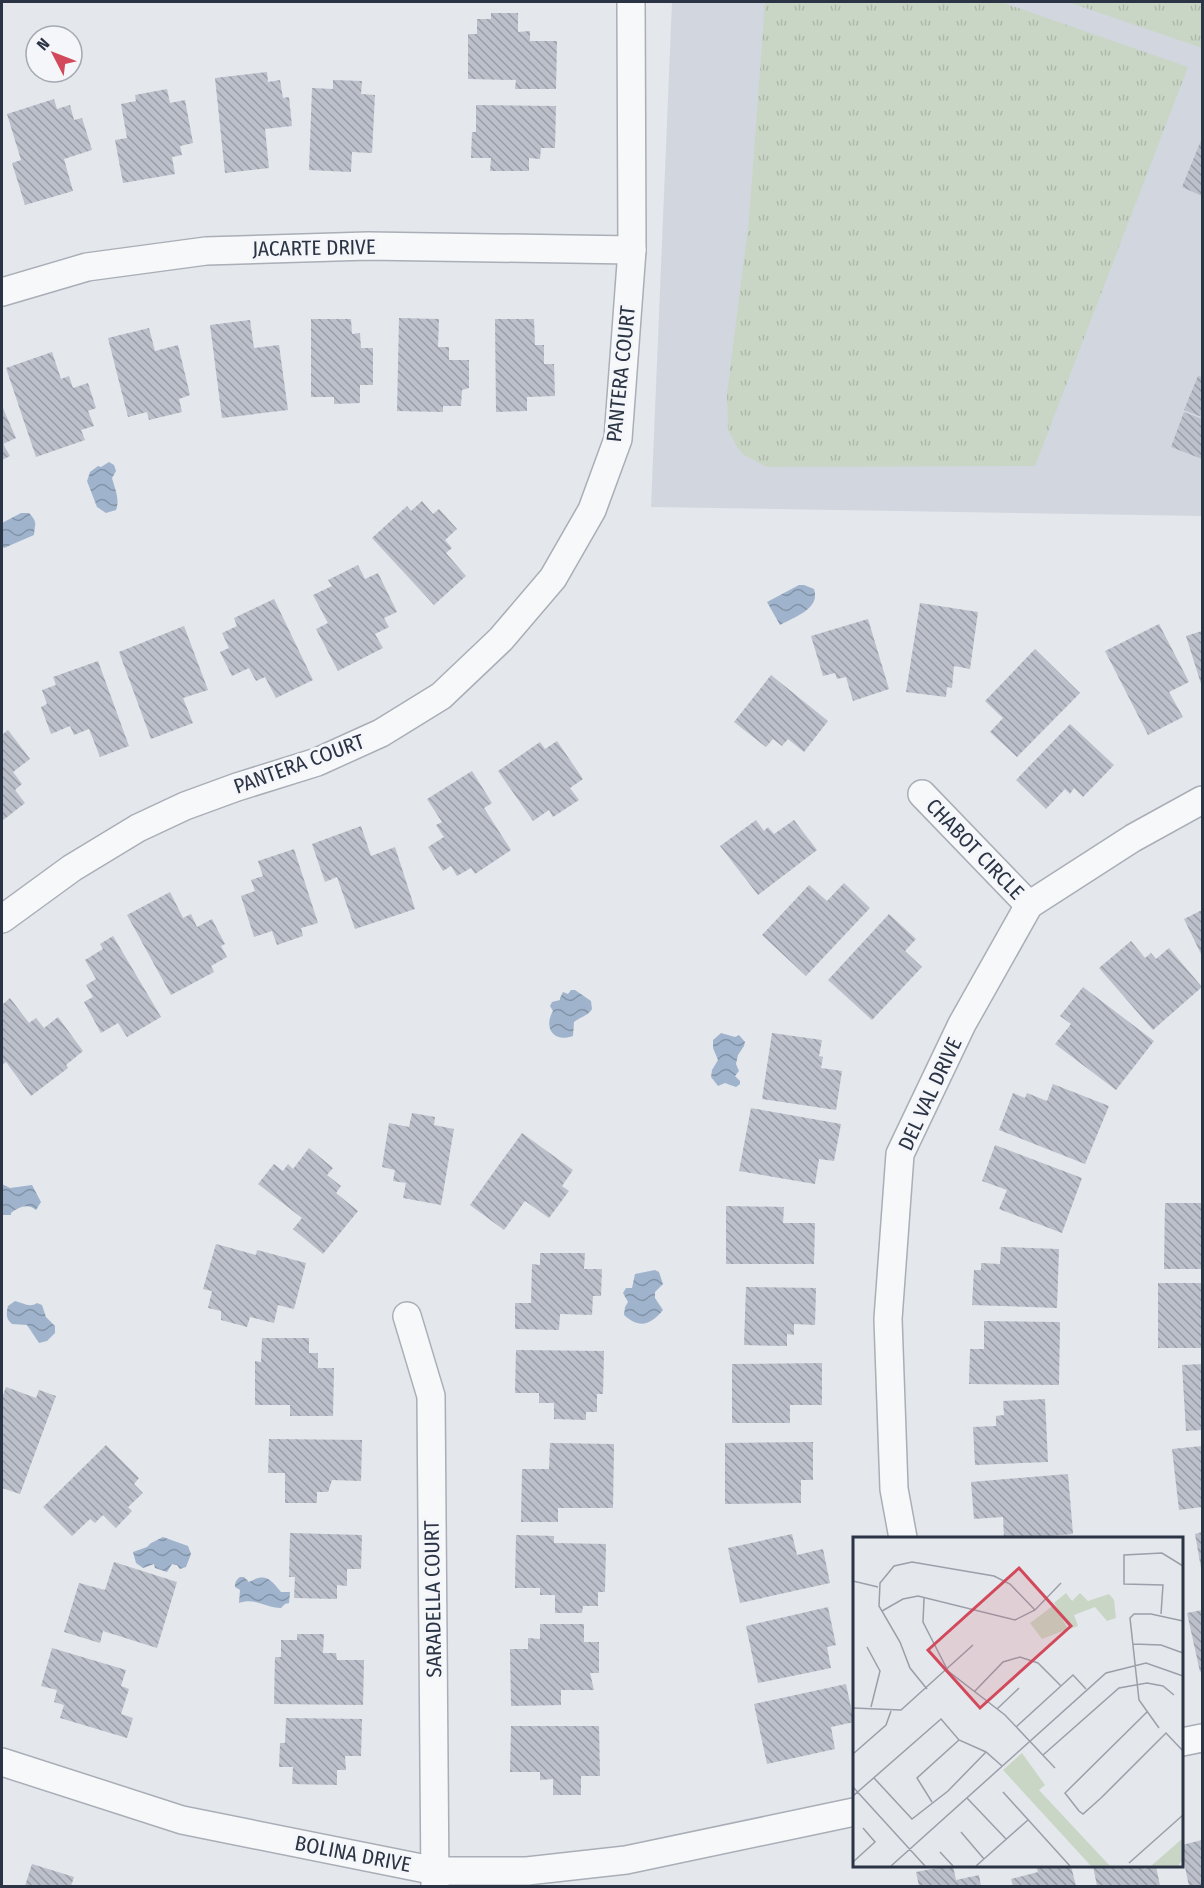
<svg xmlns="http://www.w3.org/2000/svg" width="1204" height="1888" font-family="'Fira Sans Condensed',sans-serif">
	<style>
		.built { fill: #d2d6de }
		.grass { fill: url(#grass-tufts) }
		.water { fill: url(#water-waves) }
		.building { fill: url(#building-back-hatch) }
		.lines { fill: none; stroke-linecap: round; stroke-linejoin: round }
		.minor-casing { stroke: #a9aeb7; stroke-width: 30 }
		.minor { stroke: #f7f8fa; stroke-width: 27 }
		.labels { text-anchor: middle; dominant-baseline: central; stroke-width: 6; stroke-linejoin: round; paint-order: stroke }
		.street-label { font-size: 21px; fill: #2b3445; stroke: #f4f6f9 }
		.inset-road { fill: none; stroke: #9a9fa9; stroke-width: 1.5 }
		.view { fill: #d1495b; fill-opacity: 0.15; stroke: #d1495b; stroke-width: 3 }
		.inset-edge { fill: none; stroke: #2b3445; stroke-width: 3 }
	</style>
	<defs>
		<pattern id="grass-tufts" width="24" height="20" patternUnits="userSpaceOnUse" patternTransform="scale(1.5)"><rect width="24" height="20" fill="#c9d6c5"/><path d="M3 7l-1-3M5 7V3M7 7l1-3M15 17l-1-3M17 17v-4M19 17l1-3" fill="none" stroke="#adb8ab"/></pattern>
		<pattern id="water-waves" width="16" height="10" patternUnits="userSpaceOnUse" patternTransform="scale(1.5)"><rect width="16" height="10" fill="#9fb4cc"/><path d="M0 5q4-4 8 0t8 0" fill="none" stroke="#8293a7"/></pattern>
		<pattern id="building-back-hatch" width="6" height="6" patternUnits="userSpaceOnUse" patternTransform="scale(1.5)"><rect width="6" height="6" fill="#bbc0ca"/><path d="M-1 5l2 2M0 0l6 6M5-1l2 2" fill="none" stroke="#989da6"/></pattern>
	</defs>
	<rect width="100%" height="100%" fill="#e4e7ec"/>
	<!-- built -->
	<path class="built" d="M672,2H1202V516L651,507Z"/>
	<!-- grass -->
	<g class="grass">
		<path d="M765,2H1001L1188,67L1035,466L767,467L744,455L737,447L728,430L727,393L749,220Z"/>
		<path d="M1068,2H1202V48Z"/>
	</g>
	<!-- water -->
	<g class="water">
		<path d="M109,462L114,465L116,471L112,478C115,489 120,499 116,510L106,513L97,507L87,481L90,472L98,466L101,467Z"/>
		<path d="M21,513H29C38,523 35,523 34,535L4,548L2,546V523Z"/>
		<path d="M799,585H804L814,589C821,609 794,617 780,625L767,602Z"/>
		<path d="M571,990H575L591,1001L592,1009C588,1016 580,1017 574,1022L573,1036C554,1043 543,1028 553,1011L550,1006L552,1002L560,1000V998L563,992L568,994Z"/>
		<path d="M721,1033L735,1037L739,1035L745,1042L744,1046L738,1055L736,1064L739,1071L735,1076L740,1081V1084L736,1087L725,1083L718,1086L711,1077L712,1070L718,1060L713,1048V1040Z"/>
		<path d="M2,1184L10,1188L32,1185L41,1202L36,1210C27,1203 19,1207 11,1213V1215H2Z"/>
		<path d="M655,1270L659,1272L663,1284L655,1292V1298L663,1310C651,1325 639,1329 624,1315L625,1307L628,1302L623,1293L626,1288H632L635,1274Z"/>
		<path d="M15,1301C23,1303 30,1308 37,1303L42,1305L46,1317L55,1326V1333L47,1341L39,1343L27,1325L12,1324C6,1319 6,1314 8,1306Z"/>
		<path d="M163,1537L188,1546L191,1554L186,1567L180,1569L177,1565L172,1564L167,1572L155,1568L154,1564L143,1568L136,1563L133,1552L147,1547L151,1543Z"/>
		<path d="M240,1577H244L249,1582C266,1572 271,1580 281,1592H290L289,1603L285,1604L281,1608C266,1608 255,1597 239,1603L240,1590L235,1587C235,1582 236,1580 240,1577Z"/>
	</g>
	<!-- building -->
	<g class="building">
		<path d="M491,13H518V32L530,31V41H557L556,89H515L516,80L468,79V34H477V19H491Z"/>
		<path d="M267,72L268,82L280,80L283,98L289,97L292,126L265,129L269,168L225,173L215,78Z"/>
		<path d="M333,80L362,81L361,94L375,95L372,153L352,152L351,172L309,170L312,88L333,89Z"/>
		<path d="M167,89L170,103L185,100L193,143L180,146L182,155L172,157L175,174L123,183L115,140L127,138L121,104L136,101L135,95Z"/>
		<path d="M54,99L57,109L70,105L74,120L82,118L92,150L64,159L73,191L25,205L12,163L21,160L7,114Z"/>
		<path d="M476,105L556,106L555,148H541L540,159L529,158V171H490L491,158H471L472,132H476Z"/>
		<path d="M1202,138V196L1182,187Z"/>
		<path d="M399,318L439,319L438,347H449V360H469V388L462,390L461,406H443V412L397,411Z"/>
		<path d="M311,319H351L352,334L360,333L361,348H373V385H360V403L334,404V397H311Z"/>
		<path d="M495,319H534L535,345H544V364H554L555,396L527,397V411L496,412Z"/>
		<path d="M250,320L254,348L279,345L288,410L222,418L210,325Z"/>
		<path d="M149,328L155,351L178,345L190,395L179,399L182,412L149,420L147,412L128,417L108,338Z"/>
		<path d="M52,352L61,379L69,376L73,388L88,383L96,408L88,411L94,426L81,430L85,440L36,457L6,368Z"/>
		<path d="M1198,376L1202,377V417L1184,410Z"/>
		<path d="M2,406L16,438L3,444L10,456L2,460Z"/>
		<path d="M1184,412L1202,419V459L1171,447Z"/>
		<path d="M422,501L433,514L439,509L457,529L445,540L452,548L446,553L466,576L434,605L372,538L407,506L411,511Z"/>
		<path d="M358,565L365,579L378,573L397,612L384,618L389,627L375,634L383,648L338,671L316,629L328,623L313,595L332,586L328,580Z"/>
		<path d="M274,599L313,680L276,698L265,677L256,681L249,668L232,676L220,652L229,648L222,633L237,626L234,618Z"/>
		<path d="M920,603L978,612L970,669L954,666L952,688L947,687L946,697L906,692Z"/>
		<path d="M868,619L889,689L853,701L846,677L837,679L835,673L823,676L811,636Z"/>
		<path d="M1159,624L1189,682L1169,692L1183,717L1148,735L1105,651Z"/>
		<path d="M184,626L208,690L183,698L193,723L151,739L119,652Z"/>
		<path d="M1202,631V687L1186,636Z"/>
		<path d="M1035,649L1080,693L1017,757L990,732L1003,718L985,701Z"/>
		<path d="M98,661L129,746L100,757L89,729L74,735L70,726L51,734L41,707L47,704L42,690L56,685L53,677Z"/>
		<path d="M771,675L828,721L804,752L788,739L782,746L773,739L766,747L734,722Z"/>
		<path d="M1070,724L1114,765L1083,797L1074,788L1070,794L1065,789L1046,809L1016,780Z"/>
		<path d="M8,730L30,759L13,772L22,784L15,790L25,803L2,821V735Z"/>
		<path d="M557,741L583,779L570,788L579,800L553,817L549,810L533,821L498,771L540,742L545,749Z"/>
		<path d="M472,771L492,803L484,808L511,850L475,874L471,868L457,876L451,866L443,871L428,847L444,837L436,825L442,822L427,799Z"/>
		<path d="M756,820L764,831L768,827L774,834L794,820L817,850L758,895L720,846Z"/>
		<path d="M361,826L371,856L395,847L415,909L355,929L337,877L325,882L312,844Z"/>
		<path d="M294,849L318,923L301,928L303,936L277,945L272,931L254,937L241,896L255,891L251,880L263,876L258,861Z"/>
		<path d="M844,883L870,908L806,976L762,935L809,885L827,901Z"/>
		<path d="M170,892L183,918L191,914L197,927L212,919L225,944L221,946L227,957L211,966L214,972L171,995L127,915Z"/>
		<path d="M1202,910V956L1184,919Z"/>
		<path d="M889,914L916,939L905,951L922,967L872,1020L828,980Z"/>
		<path d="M113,936L161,1017L127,1037L118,1023L101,1033L84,1002L93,997L86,985L96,979L85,960L103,949L100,944Z"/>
		<path d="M1131,941L1145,958L1151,953L1156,959L1169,948L1202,987L1153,1030L1099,968Z"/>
		<path d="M1083,987L1154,1041L1116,1090L1055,1044L1071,1024L1060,1016Z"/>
		<path d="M10,998L29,1023L36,1018L44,1028L58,1017L83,1051L66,1065L68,1068L31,1096L6,1062L2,1065V1005Z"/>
		<path d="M772,1033L822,1040L819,1056L823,1057L821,1068L842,1071L836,1110L762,1099Z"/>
		<path d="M1053,1084L1109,1106L1085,1164L999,1130L1013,1093L1025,1098L1027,1093L1047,1101Z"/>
		<path d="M751,1108L841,1124L834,1161L819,1159L815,1184L739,1171Z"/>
		<path d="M412,1113L435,1117L434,1125L454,1129L441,1205L403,1198L406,1183L393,1181L395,1170L382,1167L389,1123L409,1127Z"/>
		<path d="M522,1133L573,1170L562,1186L569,1191L549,1218L525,1201L504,1230L470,1205Z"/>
		<path d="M995,1145L1082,1178L1062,1233L999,1209L1007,1190L982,1181Z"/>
		<path d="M309,1148L333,1168L327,1175L341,1186L336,1193L358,1211L323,1254L293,1229L302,1218L258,1184L274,1164L283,1171L288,1164L293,1169Z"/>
		<path d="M1165,1203H1202V1269H1164Z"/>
		<path d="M726,1206L784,1207L783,1223H815L814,1264H726Z"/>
		<path d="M216,1244L256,1255L257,1250L306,1263L294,1309L278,1305L274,1323L250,1317L247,1327L221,1320V1311L208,1308L212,1291L203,1289Z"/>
		<path d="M1001,1247L1059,1249L1057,1308L972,1305L974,1270H981V1263L1000,1264Z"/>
		<path d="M540,1253H585L584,1269H602L601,1296H593L592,1315L560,1314L559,1330L515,1329V1303H531L532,1264L540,1265Z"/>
		<rect x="1158" y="1283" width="44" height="65"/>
		<path d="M746,1287L816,1288L815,1325L794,1324V1335L787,1334V1346L744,1345Z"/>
		<path d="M984,1321L1060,1322L1059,1385L969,1384L970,1349H984Z"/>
		<path d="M262,1338H309V1353H318V1368H334L333,1416H290V1405H255V1361L261,1362Z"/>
		<path d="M516,1350L604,1351L603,1394H597V1412H586V1420L554,1419V1403H539V1393H515Z"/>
		<path d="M822,1363V1405H790V1423H732V1364Z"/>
		<path d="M1202,1364V1430L1186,1431L1182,1365Z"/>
		<path d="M6,1387L36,1398L39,1390L56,1396L20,1494L2,1488V1398Z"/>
		<path d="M1045,1399L1048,1462L975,1465L973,1427L996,1426V1416L1004,1415L1003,1401Z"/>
		<path d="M269,1439L362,1440L361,1481L332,1480L328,1492H317V1503H285V1473H268Z"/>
		<path d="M813,1442V1480H801V1503L725,1504V1443Z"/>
		<path d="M550,1443L614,1444L613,1508H558V1522H521L522,1469H549Z"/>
		<path d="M106,1445L139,1478L134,1484L143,1493L128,1507L132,1511L116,1528L103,1515L95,1523L90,1519L72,1536L43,1507Z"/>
		<path d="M1202,1446V1507L1179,1510L1172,1449Z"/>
		<path d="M1068,1474L1073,1534L1029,1538H1004L1003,1517L974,1519L971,1482Z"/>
		<path d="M1202,1532V1568H1201L1195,1534Z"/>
		<path d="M290,1533L362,1535L361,1569H347V1586L337,1585V1599L294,1598L295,1577H289Z"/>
		<path d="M792,1534L797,1555L823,1549L830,1583L740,1603L728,1548Z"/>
		<path d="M516,1535L554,1536V1543L606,1544L605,1592H598V1606H583L582,1613H555V1595H540V1588H515Z"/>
		<path d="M114,1562L177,1582L157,1648L103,1631L100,1643L64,1632L79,1583L105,1590Z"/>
		<path d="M828,1607L836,1645L827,1647L831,1668L758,1683L746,1626Z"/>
		<path d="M1202,1610V1671L1200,1672L1187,1613Z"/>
		<path d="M540,1624H584V1642H599V1673H590L594,1690H561V1705L511,1706L510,1649H528V1638L540,1639Z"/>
		<path d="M297,1634H324L323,1653H336L337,1660H364L363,1705L274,1704L275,1657H281V1640H297Z"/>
		<path d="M52,1648L126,1670L121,1686L129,1689L121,1714L133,1718L127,1738L60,1718L64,1705L54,1702L57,1690L41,1686Z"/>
		<path d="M846,1684L854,1722L831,1727L835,1749L767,1764L754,1704Z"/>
		<path d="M286,1718L362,1719L361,1756H345L346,1770H337V1785L292,1784L293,1767H279L280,1743H285Z"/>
		<path d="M511,1726H599L600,1776H581V1795H553V1779L540,1780V1772H510Z"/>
		<path d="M1202,1840V1886H1189L1182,1853V1845Z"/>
		<path d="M32,1864L74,1877L71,1886H25Z"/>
		<path d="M948,1866H953L956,1880L979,1875L981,1886H919L916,1872Z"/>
		<path d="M1036,1866H1071L1076,1886H1013L1011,1879L1038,1872Z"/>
		<path d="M1093,1866H1143L1144,1869L1156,1866L1160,1886H1097Z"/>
	</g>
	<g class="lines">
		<!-- minor casing -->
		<g class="minor-casing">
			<g id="minor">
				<path d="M2,292L87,267L206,251L368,246L632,250"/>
				<path d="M922,794L1029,905"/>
				<path d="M2,919L72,868L138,828L185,806L237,787L317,762L381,733L441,696L501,639L553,578L592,510L618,439L632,250L631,2"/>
				<path d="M407,1316L431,1396L435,1886"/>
				<path d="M903,1538L894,1489L888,1319L900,1154L962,1024L1029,905L1133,838L1202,800"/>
				<path d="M1182,1742L1202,1738"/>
				<path d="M2,1762L182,1820L436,1871H527L626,1860L854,1812"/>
			</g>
		</g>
		<!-- minor -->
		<use href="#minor" class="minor"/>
	</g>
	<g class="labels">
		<!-- street labels -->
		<g class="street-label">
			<text transform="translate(314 248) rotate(-1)">JACARTE DRIVE</text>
			<text transform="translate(621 374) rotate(-84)">PANTERA COURT</text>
			<text transform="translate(299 764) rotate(-20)">PANTERA COURT</text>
			<text transform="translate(975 849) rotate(46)">CHABOT CIRCLE</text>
			<text transform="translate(930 1094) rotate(-65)">DEL VAL DRIVE</text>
			<text transform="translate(433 1599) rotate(-91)">SARADELLA COURT</text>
			<text transform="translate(353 1854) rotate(11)">BOLINA DRIVE</text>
		</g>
	</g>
	<!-- overview -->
	<g transform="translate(853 1537)">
		<rect width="330" height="330" fill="#e4e7ec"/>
		<path d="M213,56L219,64L227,56L235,64L256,57L261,63L263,81L254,84L242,70L221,78L225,89L217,92L201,66ZM201,68L215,92L189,102L177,86ZM169,216L192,248L186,253L257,329H238L150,233ZM330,301V322L325,329H298Z" fill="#c9d6c5"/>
		<path class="inset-road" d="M0,44L25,50M71,61L70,85L95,134L152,178L202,231M29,74L50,62L65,59L162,83L182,73L208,46M308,77L310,48L271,47V18L309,16L330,29M280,107L308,108L330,116M14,110L27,134L18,170M74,152L57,131L47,105L26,69L27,46L41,29L59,25L141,39L157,47L182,73M121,155L150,125L167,120L185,126L208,149M0,171L48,173L120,108M144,172L166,151M294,175L212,256L226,274L230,277L248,261L313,196L330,214M163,190L220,138L233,152M306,191L286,163L277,81L281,77H298L330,84M0,217L33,188L38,174M190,218L266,151L294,146L310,149L321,158M21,241L59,282L95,254L133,215M0,250L72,329M150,255L217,329M0,259L88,182L106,203L133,215L149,229M114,261L153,302M79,265L64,241L106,203M108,295L131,322M87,315L100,329M0,325L22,305L10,291M276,326L330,278M38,329L253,136L293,126L330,139M123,329L175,283"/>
		<path class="view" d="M166,31L218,89L127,171L75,113Z"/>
		<rect width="330" height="330" class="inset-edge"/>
	</g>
	<!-- border -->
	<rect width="1204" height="1888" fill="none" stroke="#2b3445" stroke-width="6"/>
	<!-- north arrow -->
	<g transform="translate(54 54) rotate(312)"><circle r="28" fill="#f4f6f9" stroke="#a4a8b1" stroke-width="1.5"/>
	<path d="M0-4.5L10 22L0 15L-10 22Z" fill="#d1495b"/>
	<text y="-9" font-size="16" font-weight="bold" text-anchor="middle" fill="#2b3445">N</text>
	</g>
</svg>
